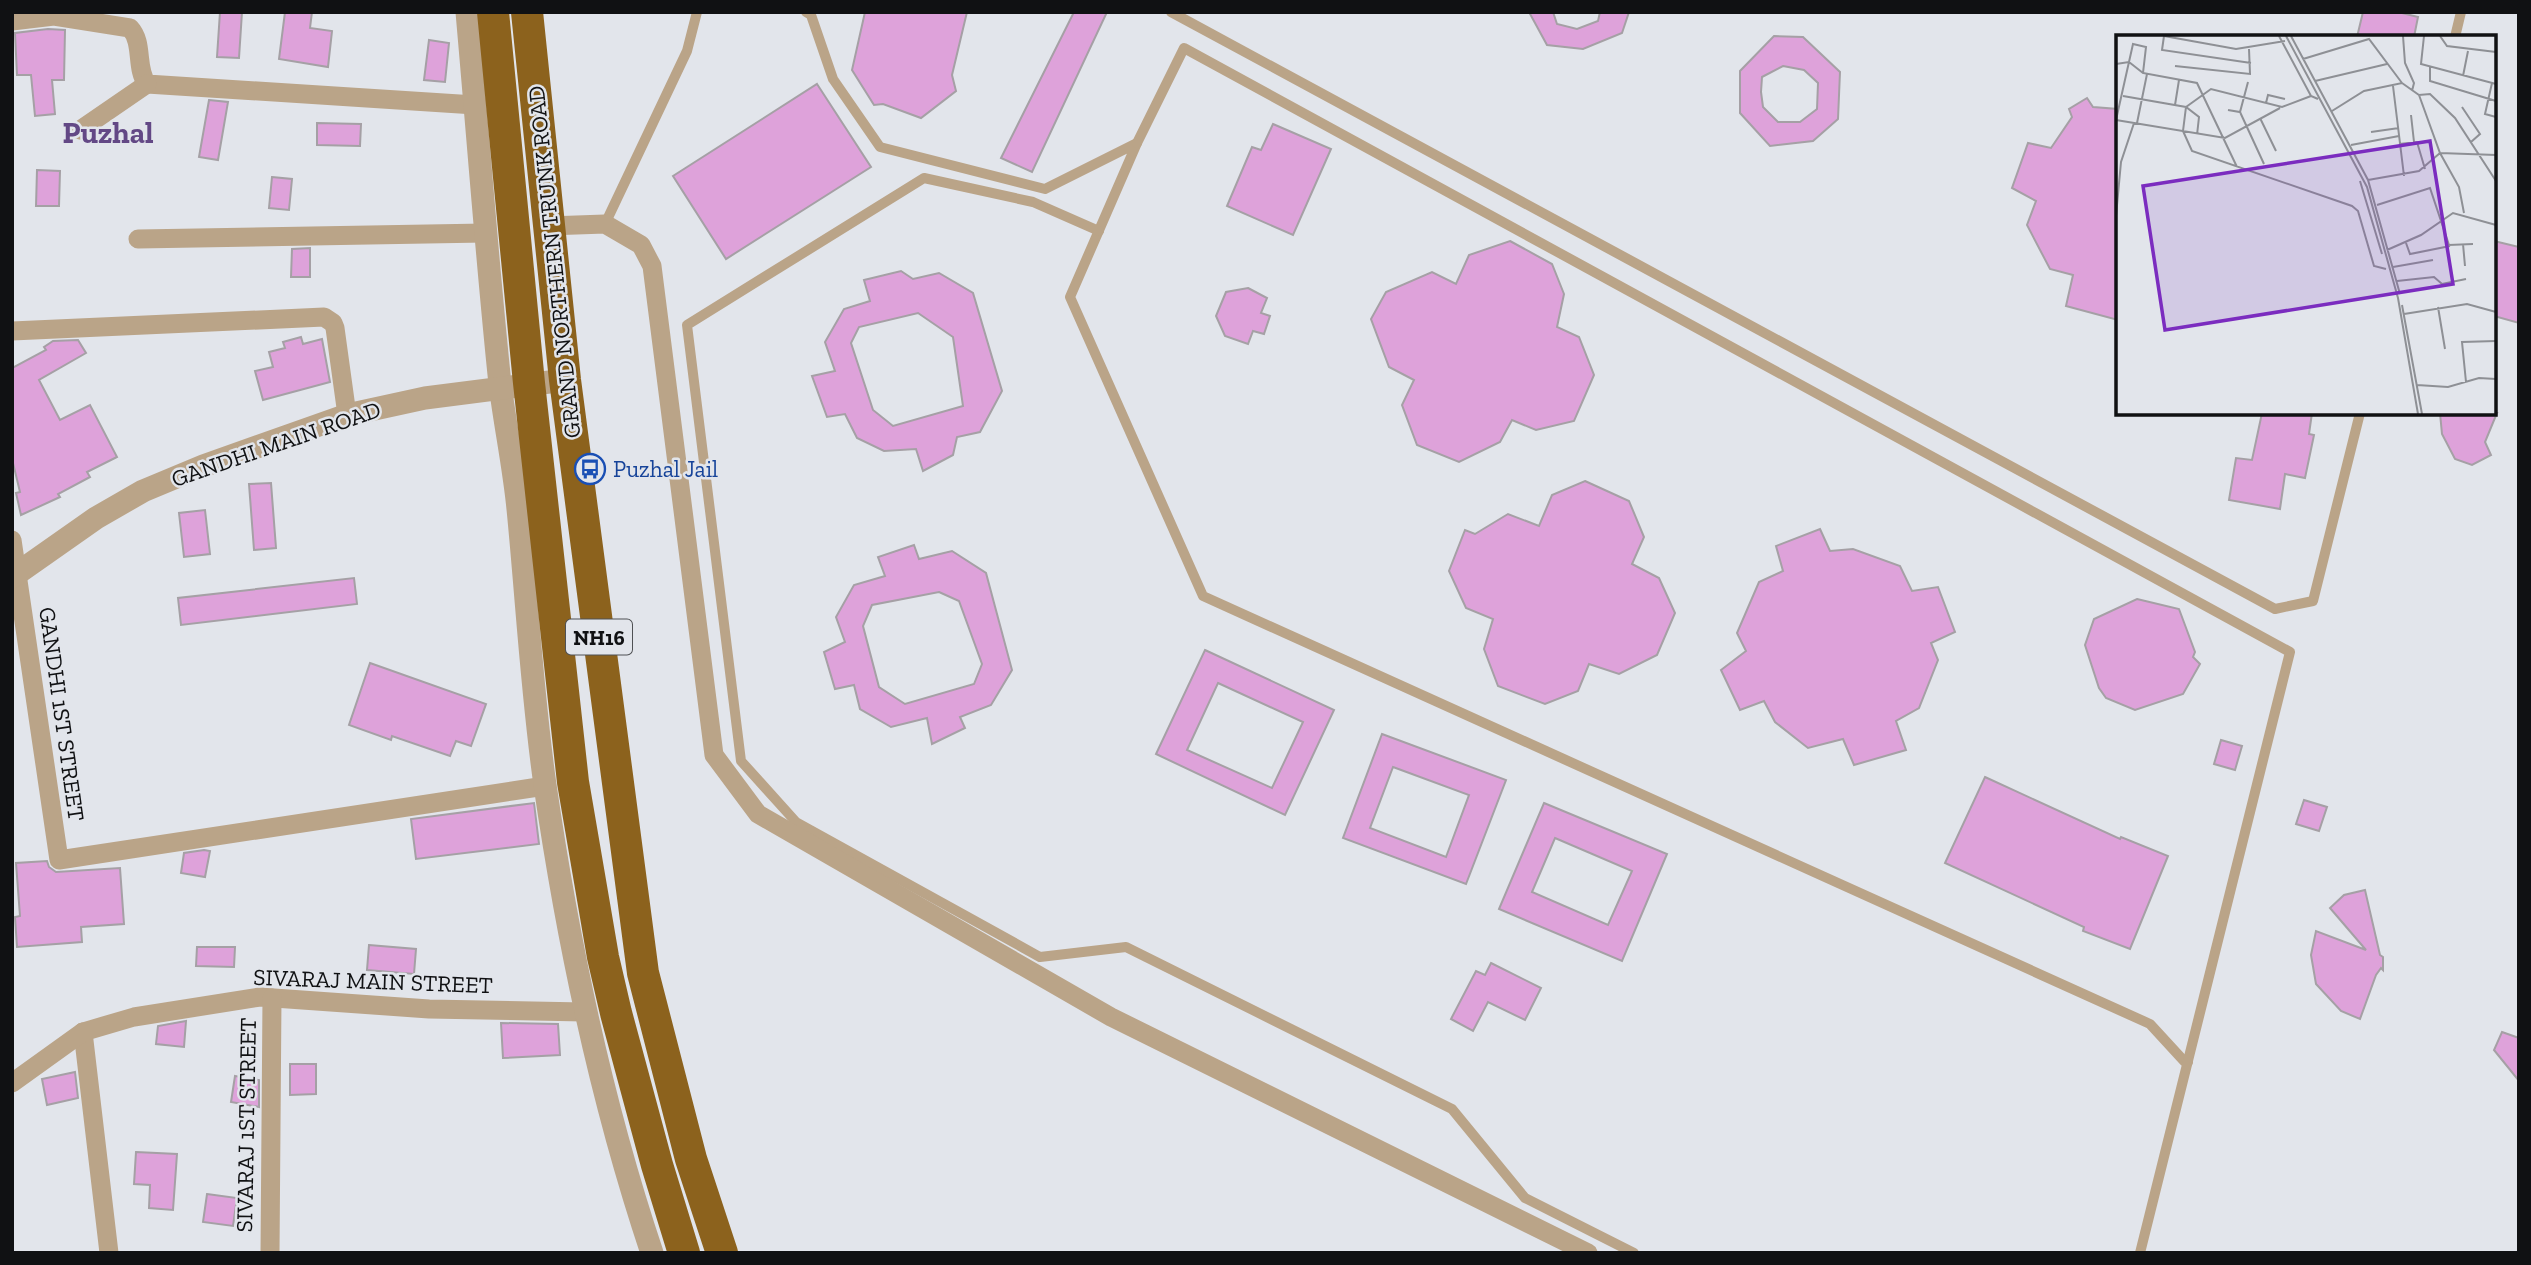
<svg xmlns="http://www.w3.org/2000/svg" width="2531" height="1265" font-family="'Zilla Slab',serif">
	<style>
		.building { fill: #dea2da; stroke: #a5a0a5; stroke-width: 2; fill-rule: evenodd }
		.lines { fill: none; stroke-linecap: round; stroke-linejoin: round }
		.service { stroke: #baa488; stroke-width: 10 }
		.minor { stroke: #baa488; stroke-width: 19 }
		.tertiary { stroke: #baa488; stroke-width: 23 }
		.trunk { stroke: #8c621d; stroke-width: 32 }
		.labels { text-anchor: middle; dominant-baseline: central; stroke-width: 5; stroke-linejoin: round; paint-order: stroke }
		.shield { fill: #e2e5eb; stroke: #4f5154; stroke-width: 2 }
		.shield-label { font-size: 21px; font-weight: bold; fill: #101113 }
		.street-label { font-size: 23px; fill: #101113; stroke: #e2e5eb }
		.transit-label { font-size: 23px; fill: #164399; stroke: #e2e5eb; text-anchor: start }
		.district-label { font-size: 30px; font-weight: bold; fill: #634885; stroke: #e2e5eb }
		.inset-road { fill: none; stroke: #8e9095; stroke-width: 2 }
		.view { fill: #7b2cbf; fill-opacity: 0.15; stroke: #7b2cbf; stroke-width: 3.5 }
		.inset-edge { fill: none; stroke: #101113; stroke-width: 3.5 }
	</style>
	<rect width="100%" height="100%" fill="#e2e5eb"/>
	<!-- building -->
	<g class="building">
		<path d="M220,12H242L239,58L217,57Z"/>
		<path d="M285,12H312L310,28L332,31L328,67L279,59Z"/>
		<path d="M865,12H967L952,75L956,91L921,118L883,104L874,105L852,70Z"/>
		<path d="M1074,12H1107L1032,172L1001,158Z"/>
		<path d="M1529,12H1553L1557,24L1577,29L1598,21L1600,12H1629L1622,33L1583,49L1547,45Z"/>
		<path d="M2363,12H2398L2418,17L2414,37H2357Z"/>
		<path d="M48,29L65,30L64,80H52L55,114L35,116L31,75H17L15,33Z"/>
		<path d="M1774,36L1803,37L1840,72L1838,119L1813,141L1770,146L1740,113V71ZM1783,66L1804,70L1818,83L1817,109L1800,122H1778L1763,107L1761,92L1762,77Z"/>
		<path d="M429,40L449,43L445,82L424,80Z"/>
		<path d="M817,84L871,167L726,259L673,176Z"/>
		<path d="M2087,98L2093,107L2118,109V320L2066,306L2073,275L2050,269L2027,225L2036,201L2012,188L2028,143L2051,148L2072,117L2069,109Z"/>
		<path d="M209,100L228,102L218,160L199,157Z"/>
		<path d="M317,123L361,124L360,146L317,145Z"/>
		<path d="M1273,124L1331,149L1293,235L1227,206L1252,147L1261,150Z"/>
		<path d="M37,170L60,171L59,206H36Z"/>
		<path d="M272,177L292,179L289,210L269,208Z"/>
		<path d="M1510,241L1552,264L1564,294L1557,327L1579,337L1594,375L1574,421L1536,430L1512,420L1500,442L1459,462L1417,445L1402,405L1414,380L1389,367L1371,319L1386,292L1432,272L1456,284L1469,255Z"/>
		<path d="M2494,241L2519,247V323L2494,316Z"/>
		<path d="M310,248V277H291L292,249Z"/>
		<path d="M901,271L913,279L939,273L973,293L1002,391L980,432L957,437L953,455L923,471L916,449L884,451L857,438L845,414L827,417L812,376L835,371L825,342L844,309L870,301L864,280ZM918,313L953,337L963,406L893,426L873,410L851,343L859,327Z"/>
		<path d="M1248,288L1267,298L1261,313L1270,316L1264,334L1253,331L1248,344L1225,336L1216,316L1226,292Z"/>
		<path d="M301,337L303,344L322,339L330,382L263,400L255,371L273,367L269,352L285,348L283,342Z"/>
		<path d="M78,340L86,353L39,380L60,420L90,405L117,457L87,472L90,477L58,494L60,497L21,515L16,493L20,492L12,459V368L46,350L44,347L53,341Z"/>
		<path d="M2262,413H2312L2309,434L2314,435L2305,478L2285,474L2280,509L2229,500L2236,458L2252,460Z"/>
		<path d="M2440,413H2497L2485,442L2491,455L2472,465L2455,459L2442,434Z"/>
		<path d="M1585,481L1629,501L1644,537L1632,564L1659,578L1675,613L1657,655L1619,674L1589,664L1578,691L1545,704L1498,686L1484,649L1493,619L1466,608L1449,571L1465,530L1475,534L1508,514L1539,526L1552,495Z"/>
		<path d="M271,483L276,548L254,550L249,484Z"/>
		<path d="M205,510L210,554L184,557L179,513Z"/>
		<path d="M1820,529L1830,551L1853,549L1900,566L1912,591L1938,587L1955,632L1931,643L1938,660L1919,708L1896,721L1906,750L1854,765L1843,739L1808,748L1775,722L1764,701L1740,710L1721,670L1746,651L1737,633L1759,582L1783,571L1776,546Z"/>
		<path d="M914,545L919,559L952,551L986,573L1012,670L991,705L960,717L965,728L932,744L927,718L891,727L860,709L854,685L835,689L824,652L845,642L836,617L854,585L885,576L878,557ZM939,592L959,601L982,664L974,684L905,704L879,687L863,626L872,605Z"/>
		<path d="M354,578L357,604L181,625L178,598Z"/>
		<path d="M2137,599L2179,609L2195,652L2193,657L2200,664L2183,694L2135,710L2106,698L2099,688L2085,645L2094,619Z"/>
		<path d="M1205,650L1334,710L1285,815L1156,754ZM1218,683L1303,722L1272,788L1187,750Z"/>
		<path d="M370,663L486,704L471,746L456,741L450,756L392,736L391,740L349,725Z"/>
		<path d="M1382,734L1506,780L1466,884L1343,838ZM1393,767L1469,795L1446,857L1370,828Z"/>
		<path d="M2221,740L2242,746L2235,770L2214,764Z"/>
		<path d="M1985,777L2120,839L2121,837L2168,856L2130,949L2083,931L2084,927L1945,863Z"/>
		<path d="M2304,800L2327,807L2319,831L2296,824Z"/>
		<path d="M534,803L539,844L416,859L411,819Z"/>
		<path d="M1544,803L1667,854L1622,961L1499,909ZM1555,838L1632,871L1608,925L1532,892Z"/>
		<path d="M204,850L210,851L205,877L181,873L184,853Z"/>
		<path d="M47,861L49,867L56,872L120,868L124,924L81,927L82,942L17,947L15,917L20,916L16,863Z"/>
		<path d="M2365,890L2380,955L2383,957V970L2381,968L2376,975L2360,1019L2341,1011L2316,984L2311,955L2316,931L2366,950L2330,908L2344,895Z"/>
		<path d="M369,945L416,949L414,974L367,970Z"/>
		<path d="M197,947H235L234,967L196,966Z"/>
		<path d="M1491,963L1541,988L1525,1020L1488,1002L1473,1031L1451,1019L1476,971L1485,975Z"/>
		<path d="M186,1021L184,1047L156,1044L158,1026Z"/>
		<path d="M501,1023L558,1024L560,1055L503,1058Z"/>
		<path d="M2502,1032L2519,1038V1081L2494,1050Z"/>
		<path d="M290,1064H316V1094L290,1095Z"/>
		<path d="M75,1072L78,1098L47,1105L42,1079Z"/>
		<path d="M235,1076L259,1080V1107L231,1102Z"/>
		<path d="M136,1152L177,1154L173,1210L149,1208L150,1185L134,1184Z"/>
		<path d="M207,1194L237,1198L233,1226L203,1222Z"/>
	</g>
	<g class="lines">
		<!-- service -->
		<g class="service">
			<path d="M806,12L811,15L833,79L880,147L1045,189L1137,143L1070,297L1203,596L2150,1024L2184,1061L2188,1062"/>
			<path d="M1171,12L2275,609L2313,601L2360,413"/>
			<path d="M2455,37L2461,12"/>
			<path d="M1137,143L1184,48L2290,652L2140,1253"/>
			<path d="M605,224L687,51L697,12"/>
			<path d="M1099,231L1033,202L924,178L687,325L741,761L796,822L1040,957L1126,947L1452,1109L1525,1198L1634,1253"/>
		</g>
		<!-- minor -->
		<g class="minor">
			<path d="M12,21L54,16L130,28C144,43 135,68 147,84L475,105"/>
			<path d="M80,130L147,84"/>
			<path d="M548,226L605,224L641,245L652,266L714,755L758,814L1111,1017L1588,1253"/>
			<path d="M138,239L485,233"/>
			<path d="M12,331L324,317L333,323L335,328L347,415"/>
			<path d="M12,540L59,860L545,786"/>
			<path d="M83,1032L109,1253"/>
			<path d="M12,1083L83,1032L134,1017L260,997L429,1009L584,1012"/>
			<path d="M270,1253L272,998"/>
		</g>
		<!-- tertiary -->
		<g class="tertiary">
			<path d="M467,12C478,136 487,260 500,384C505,425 514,467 518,509C527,601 532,694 545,785C568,943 601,1101 652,1253"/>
			<path d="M12,577L96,518L143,491L203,466L347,415L425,398L565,380"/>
		</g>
		<!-- trunk -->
		<g class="trunk">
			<path d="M493,12L529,383L573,782L603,957L616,1013L657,1165L684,1253"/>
			<path d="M527,12L565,380L643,973L691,1159L722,1253"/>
		</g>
	</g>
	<!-- icons -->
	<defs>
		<g id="bus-ring" transform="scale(1.575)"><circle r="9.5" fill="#e2e5eb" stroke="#1a4fb4" stroke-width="1.5"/><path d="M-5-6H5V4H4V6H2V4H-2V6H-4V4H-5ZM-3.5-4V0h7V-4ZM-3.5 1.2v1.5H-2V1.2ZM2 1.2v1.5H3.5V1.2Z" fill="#1a4fb4"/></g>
	</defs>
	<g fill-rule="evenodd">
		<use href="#bus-ring" x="590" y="469"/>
	</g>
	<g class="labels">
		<!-- shield labels -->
		<rect class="shield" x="566" y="619.5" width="66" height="35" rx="5"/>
		<g class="shield-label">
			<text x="599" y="637">NH16</text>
		</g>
		<!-- street labels -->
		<g class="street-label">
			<text transform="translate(554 262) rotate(-96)">GRAND NORTHERN TRUNK ROAD</text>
			<text transform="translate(276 444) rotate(-19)">GANDHI MAIN ROAD</text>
			<text transform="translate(62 714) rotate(82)">GANDHI 1ST STREET</text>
			<text transform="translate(373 981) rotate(2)">SIVARAJ MAIN STREET</text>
			<text transform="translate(246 1125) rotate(-89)">SIVARAJ 1ST STREET</text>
		</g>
		<!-- transit labels -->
		<g class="transit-label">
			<text x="613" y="469">Puzhal Jail</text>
		</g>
		<!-- district labels -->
		<g class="district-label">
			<text x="108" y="133">Puzhal</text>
		</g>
	</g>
	<!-- overview -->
	<g transform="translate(2116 35)">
		<rect width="380" height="380" fill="#e2e5eb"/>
		<path class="inset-road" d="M48,1L120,14L169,6M48,1L46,15L135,28M163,1L195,61L202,64M170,1L251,152L282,263L302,379M175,1L252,145L284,259M287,1L289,28L298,48L296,56M308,1L305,29L380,49M324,1L331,11L380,17M187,24L253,4L286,48M0,29L13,27L27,38M59,31L134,39L133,14M314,32V46L380,66M347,41L352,16M199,46L271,29M376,48L369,79L380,82M277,51L288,141M303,60L324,118L343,152L348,178M7,61L70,72L83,82L81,100M195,61L166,72L95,54L70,72L67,96L76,116L236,171L242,176L258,231L270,234M150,68L152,60L169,64M59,70L63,45M346,72L364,99L355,107M112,75L124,77L132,47M216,76L248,56L286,48L303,60L314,59L339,83L380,146M124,77L148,129M295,80L298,107M144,83L160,116M0,85L17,9L30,12L27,38L81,48L121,132M0,85L109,103L164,73M21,88L31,39M255,97L283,93M283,109L301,107L309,134M235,110L283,101M252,145L303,136L324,118L380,120M244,146L266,219M261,170L314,153L333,210L357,209M0,181L5,127L18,88M290,208L294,219L334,211M347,209L349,231M271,215L305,200L337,178L380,190M277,232L317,225M281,246L318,242L326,249L350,244M286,270L306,379M322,272L329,314M288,279L351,269L380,277M350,347L346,307L380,306M301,350L332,352L363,343L380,344"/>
		<path class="view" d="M314,106L337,249L49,295L27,151Z"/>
		<rect width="380" height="380" class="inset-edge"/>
	</g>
	<!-- border -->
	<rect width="2531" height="1265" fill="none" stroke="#101113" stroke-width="28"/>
</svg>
